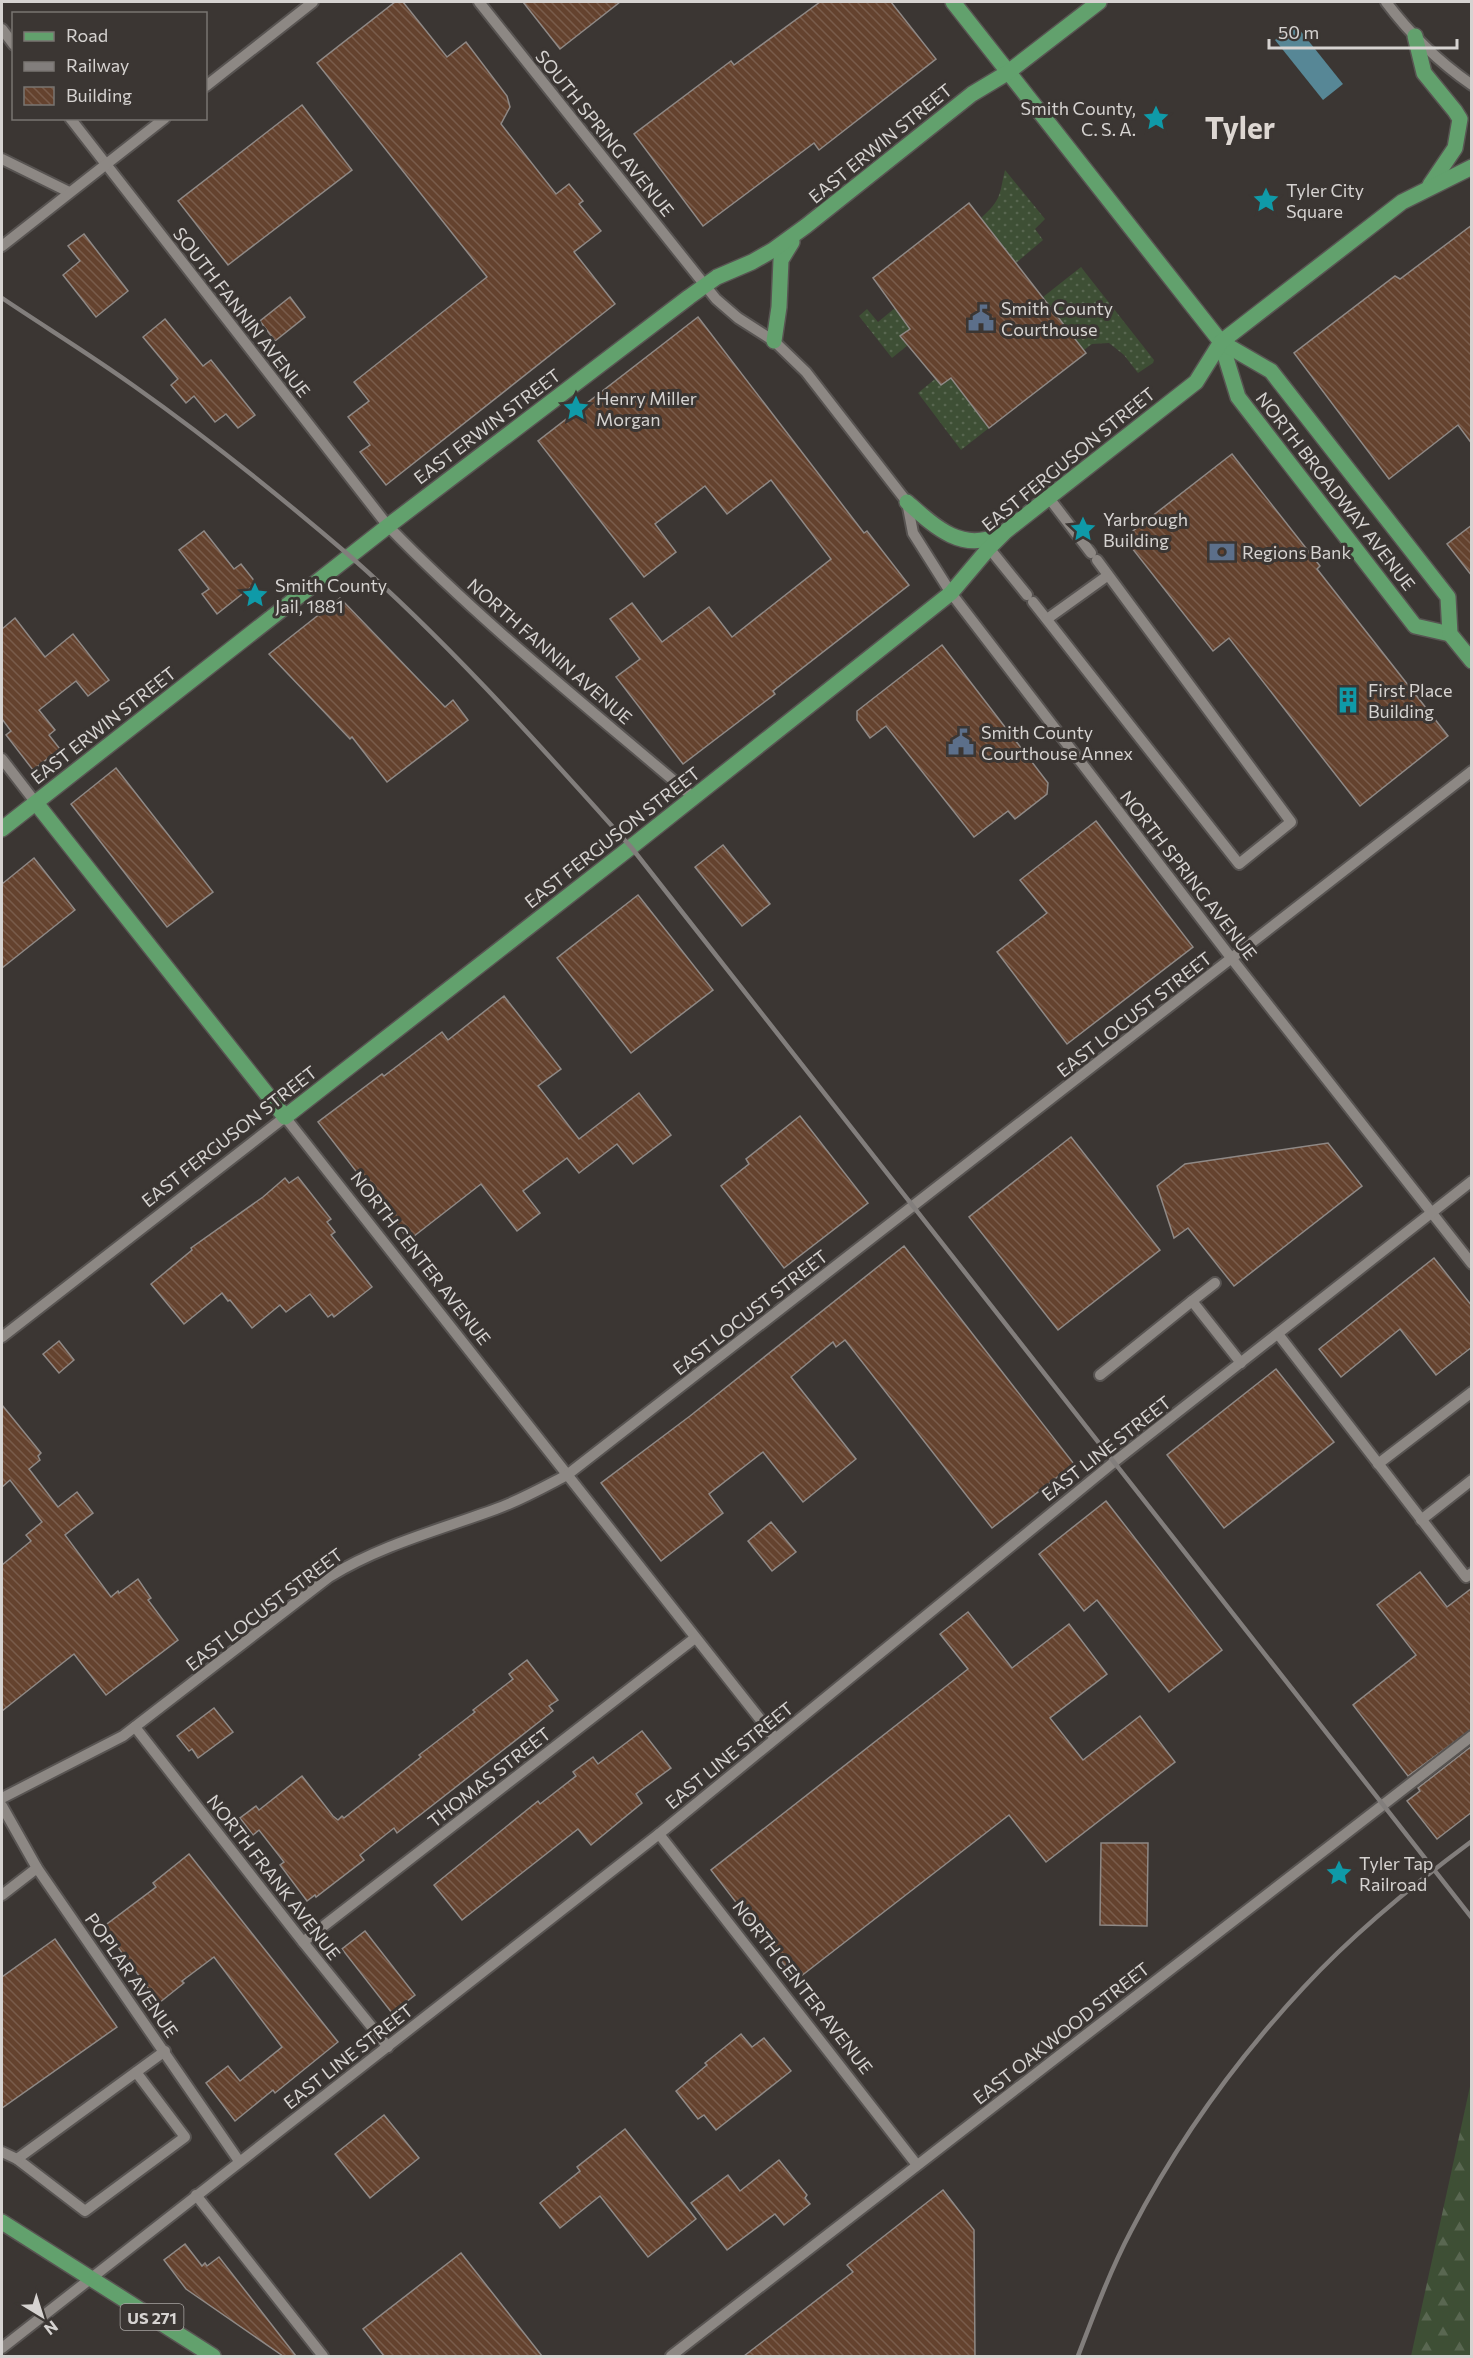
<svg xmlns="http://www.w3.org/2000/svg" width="1473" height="2358" font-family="Commissioner,sans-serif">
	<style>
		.grass { fill: url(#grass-dots) }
		.forest { fill: url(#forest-firs) }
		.water { fill: #578796 }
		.building { fill: url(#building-back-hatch); stroke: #8f8986; stroke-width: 1.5 }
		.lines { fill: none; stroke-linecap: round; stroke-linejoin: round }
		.minor-casing { stroke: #585452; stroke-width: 14 }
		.major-casing { stroke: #585452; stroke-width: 18 }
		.minor { stroke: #8d8884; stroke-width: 10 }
		.major { stroke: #62a16d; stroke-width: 15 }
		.rail { stroke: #827e7c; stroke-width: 4.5 }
		.labels { text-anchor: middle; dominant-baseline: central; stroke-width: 6; stroke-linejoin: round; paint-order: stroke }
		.shield { fill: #3b3633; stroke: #a8a4a2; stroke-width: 1.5 }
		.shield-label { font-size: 16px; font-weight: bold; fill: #d6d3d1 }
		.poi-label { font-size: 18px; fill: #d6d3d1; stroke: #3b3633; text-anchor: start }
		.street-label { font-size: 18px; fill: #d6d3d1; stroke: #3b3633 }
		.town-label { font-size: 30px; font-weight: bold; fill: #ddd7d2; stroke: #3b3633 }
	</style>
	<defs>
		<pattern id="grass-dots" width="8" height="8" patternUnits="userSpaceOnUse" patternTransform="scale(1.5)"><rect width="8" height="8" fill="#3e4f35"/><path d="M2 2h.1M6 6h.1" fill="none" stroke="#596751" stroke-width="1.8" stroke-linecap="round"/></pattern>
		<pattern id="forest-firs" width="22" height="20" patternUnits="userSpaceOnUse" patternTransform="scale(1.5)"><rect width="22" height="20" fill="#3e4f35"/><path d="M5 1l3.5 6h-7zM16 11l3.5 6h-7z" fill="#596751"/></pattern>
		<pattern id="building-back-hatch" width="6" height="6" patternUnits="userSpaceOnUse" patternTransform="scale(1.5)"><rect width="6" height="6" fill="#64422e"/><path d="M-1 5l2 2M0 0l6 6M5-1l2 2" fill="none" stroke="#795c4b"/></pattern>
	</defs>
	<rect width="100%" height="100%" fill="#3b3633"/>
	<!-- grass -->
	<g class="grass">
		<path d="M1005,170L1045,219L1035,229L1043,240L1016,263L981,218C1002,199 999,195 1005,170Z"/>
		<path d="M1081,267L1154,360L1153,363L1138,373L1124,355L1109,343L1092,344L1084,350L1043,297Z"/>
		<path d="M895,308L910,329L901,336L908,345L892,358L859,316L867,309L878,322Z"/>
		<path d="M951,378L989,428L961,450L918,393L935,379L941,385Z"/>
	</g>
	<!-- forest -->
	<path class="forest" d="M1471,2082V2356H1411Z"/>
	<!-- water -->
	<path class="water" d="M1295,24L1343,84L1323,100L1275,40Z"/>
	<!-- building -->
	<g class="building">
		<path d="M395,2H403L447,57L466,42L507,96L510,107L501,124L556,194L569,184L583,201L579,204L601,231L574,252L615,304L386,485L360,452L370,445L348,417L369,401L354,382L487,277L317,63Z"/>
		<path d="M523,2H620L560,49Z"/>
		<path d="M820,2H891L936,59L819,150L814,143L703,226L634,134L731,61L734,65Z"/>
		<path d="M302,105L352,170L228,265L178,201Z"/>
		<path d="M969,203L1086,353L989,428L951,378L941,385L900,336L910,329L873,278Z"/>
		<path d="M1472,225V444L1458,425L1389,479L1294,353L1395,276L1400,279Z"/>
		<path d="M84,234L128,291L96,317L63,275L80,261L68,246Z"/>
		<path d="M290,297L305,317L275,341L260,321Z"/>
		<path d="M698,317L864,533L867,531L909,585L773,691L775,694L683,764L616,677L640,659L610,619L632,603L662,642L709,607L732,637L831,559L771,480L727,514L705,486L655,524L676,552L644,577L538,441Z"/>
		<path d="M165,319L203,366L211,360L255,415L238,428L226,414L215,422L194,396L186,403L171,385L178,379L143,337Z"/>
		<path d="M1232,454L1320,566L1317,569L1448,736L1360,806L1229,638L1213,651L1124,538Z"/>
		<path d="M1472,525V576L1447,544Z"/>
		<path d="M204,531L234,569L241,564L256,583L217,614L202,594L209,589L179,550Z"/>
		<path d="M340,598L445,707L453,700L468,720L387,782L352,737L350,739L269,654Z"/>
		<path d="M15,618L45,657L73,634L109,680L88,696L76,681L39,710L55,730L49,735L60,749L33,770L6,735L11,731L2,719V629Z"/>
		<path d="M942,645L1048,783L1047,794L1015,819L1008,811L974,837L886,726L870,738L857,720V711Z"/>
		<path d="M116,768L213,892L167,927L71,804Z"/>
		<path d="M1096,821L1193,947L1067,1044L997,952L1047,913L1020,880Z"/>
		<path d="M723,845L770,904L742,926L695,867Z"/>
		<path d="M34,858L75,910L2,968V884Z"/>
		<path d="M638,895L713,990L631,1053L557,958Z"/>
		<path d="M504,996L561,1069L538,1086L579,1139L639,1093L671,1135L633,1164L617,1144L579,1173L567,1158L523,1191L540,1213L517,1231L481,1184L409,1240L318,1122L382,1074L384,1076L442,1032L448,1040Z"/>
		<path d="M800,1116L868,1203L784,1268L721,1186L749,1164L746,1159Z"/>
		<path d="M1071,1137L1160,1250L1058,1330L969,1217Z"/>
		<path d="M1328,1143L1362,1186L1234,1286L1188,1228L1174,1238L1157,1186L1185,1164Z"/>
		<path d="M298,1177L331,1219L327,1222L335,1232L331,1235L372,1287L334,1317L332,1314L328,1317L310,1294L286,1312L280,1305L252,1328L230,1300L228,1301L222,1293L184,1324L151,1284L192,1250L191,1248L263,1197L285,1178L289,1183Z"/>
		<path d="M904,1246L1074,1464L992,1528L845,1340L836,1347L833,1342L791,1377L856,1459L803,1502L763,1452L709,1494L723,1513L661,1561L601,1483L690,1416Z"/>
		<path d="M1434,1258L1472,1306V1347L1436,1375L1400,1329L1341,1377L1319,1349Z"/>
		<path d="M59,1341L74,1360L59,1373L43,1354Z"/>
		<path d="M1276,1369L1334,1442L1224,1528L1167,1455Z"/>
		<path d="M2,1405L41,1453L38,1456L40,1460L29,1469L58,1507L77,1492L93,1513L65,1535L111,1597L118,1591L119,1593L138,1579L151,1598L148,1600L178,1640L106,1695L74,1654L2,1711V1565L31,1541L26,1535L42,1522L10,1480L2,1487Z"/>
		<path d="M1106,1501L1222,1650L1169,1692L1097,1600L1084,1611L1039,1554Z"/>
		<path d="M771,1522L796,1552L772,1571L748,1541Z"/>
		<path d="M1420,1572L1447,1607L1472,1588V1729L1408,1776L1353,1705L1416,1655L1377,1605Z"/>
		<path d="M968,1612L1012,1668L1069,1624L1107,1674L1050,1718L1083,1760L1140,1716L1175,1762L1046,1862L1009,1815L796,1980L711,1870L968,1669L940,1634Z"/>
		<path d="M527,1660L558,1700L549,1706L553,1711L397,1833L394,1828L360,1855L364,1860L316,1897L315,1895L307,1901L280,1865L284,1862L259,1830L253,1835L240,1818L256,1806L259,1810L302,1776L333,1816L338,1820L342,1816L344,1818L421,1757L419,1755L427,1749L475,1712L473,1710L513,1679L509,1674Z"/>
		<path d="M214,1708L233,1732L198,1758L192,1749L189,1751L177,1736Z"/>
		<path d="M642,1731L671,1768L636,1794L642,1803L591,1845L578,1829L462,1920L434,1885L538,1801L540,1804L576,1776L573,1772L593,1757L598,1764Z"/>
		<path d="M1472,1746V1812L1437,1839L1407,1801L1420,1791L1418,1788Z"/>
		<path d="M1101,1843H1148L1147,1926L1100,1925Z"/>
		<path d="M189,1854L338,2042L275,2093L273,2090L235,2121L206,2083L228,2066L240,2081L282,2047L214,1957L182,1981L184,1983L159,2003L103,1927L156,1887L153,1883Z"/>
		<path d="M365,1931L415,1995L392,2013L342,1949Z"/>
		<path d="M55,1939L117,2027L2,2108V1977Z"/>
		<path d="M741,2034L752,2047L764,2038L791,2071L716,2130L704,2115L698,2119L676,2091L707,2065L705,2063Z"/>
		<path d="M384,2115L419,2158L370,2198L335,2154Z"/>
		<path d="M625,2129L696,2219L648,2257L600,2196L560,2228L540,2203L580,2171L577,2167Z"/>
		<path d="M779,2160L807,2195L805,2198L810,2204L784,2225L775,2214L727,2250L691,2203L728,2175L740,2191Z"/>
		<path d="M943,2190L974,2230L975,2356H744L853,2272L847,2265Z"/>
		<path d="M185,2244L202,2266L205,2263L207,2266L219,2257L296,2356H283L186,2289L164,2260Z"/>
		<path d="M461,2253L542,2356H384L363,2329Z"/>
	</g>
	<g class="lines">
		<!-- minor casing -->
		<g class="minor-casing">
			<g id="minor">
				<path d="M479,2L716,299L738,318L774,341L806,372L907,502L913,533L951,593L1232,959L1472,1264"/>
				<path d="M1386,2C1410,34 1439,62 1472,85"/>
				<path d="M2,29L14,45"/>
				<path d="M206,86L313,2"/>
				<path d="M70,118L388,526C483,624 590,709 693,797"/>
				<path d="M2,159L69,192"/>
				<path d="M2,246L165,118"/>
				<path d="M1049,498L1091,553"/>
				<path d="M989,548L1027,595"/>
				<path d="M1033,602L1239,864L1291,822L1097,560"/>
				<path d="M1047,619L1107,576"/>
				<path d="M2,759L36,803"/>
				<path d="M1192,1301L1215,1283"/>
				<path d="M1278,1334L1466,1577L1472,1573"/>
				<path d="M2,1337L285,1117L775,1738"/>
				<path d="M1100,1375L1192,1301L1241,1363"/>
				<path d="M1378,1464L1472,1392"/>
				<path d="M1421,1520L1472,1480"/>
				<path d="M135,1727L303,1942L388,2047"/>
				<path d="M2,1798L123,1736L329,1577C381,1545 439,1530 496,1509C521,1500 544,1487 567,1475L1472,771"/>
				<path d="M2,1806L37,1868L239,2161"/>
				<path d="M659,1834L917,2165"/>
				<path d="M2,1895L37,1868"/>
				<path d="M303,1942L695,1638"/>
				<path d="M136,2072L185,2137L85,2211L17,2159L165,2051"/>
				<path d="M2,2152L17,2159"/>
				<path d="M196,2195L323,2356"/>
				<path d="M2,2348L659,1834L1114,1462L1472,1181"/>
				<path d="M671,2356L1472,1736"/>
			</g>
		</g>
		<!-- major casing -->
		<g class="major-casing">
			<g id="major">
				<path d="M953,2L1221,342L1238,397L1415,626L1450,634"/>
				<path d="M1415,36L1424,73L1455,111L1460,119L1455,148L1430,185"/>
				<path d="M774,341L779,307L781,260L792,242"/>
				<path d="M1221,342L1271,371L1448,597L1450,634L1472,661"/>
				<path d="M907,502C933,525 961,553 998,535"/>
				<path d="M36,803L285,1117L631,847L951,593L989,548L1006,531L1196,382L1221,342L1402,202L1472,167"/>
				<path d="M2,829L388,526L689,297L717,277L752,262L773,250L806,226L972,94L1007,73L1099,2"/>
				<path d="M2,2222L213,2356"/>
			</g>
		</g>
		<!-- minor -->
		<use href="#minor" class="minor"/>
		<!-- major -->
		<use href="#major" class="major"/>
		<!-- rail -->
		<g class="rail">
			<path d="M2,298C45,327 91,355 134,386C209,439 281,497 351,557C452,646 541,747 631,847L1472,1918"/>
			<path d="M1078,2356C1094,2314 1110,2271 1131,2231C1177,2142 1236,2060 1304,1987C1353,1934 1414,1884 1472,1841"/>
		</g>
	</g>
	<!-- icons -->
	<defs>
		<g id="sight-bare" transform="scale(2.07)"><path d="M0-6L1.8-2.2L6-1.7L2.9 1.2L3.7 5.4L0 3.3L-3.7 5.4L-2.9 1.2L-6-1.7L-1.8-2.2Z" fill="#0f9aa8" stroke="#3b3633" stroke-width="2.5" paint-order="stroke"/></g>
		<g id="civic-bare" transform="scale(2.07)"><path d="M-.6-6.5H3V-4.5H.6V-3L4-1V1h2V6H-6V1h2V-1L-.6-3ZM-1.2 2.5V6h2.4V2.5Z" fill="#5c6f8a" stroke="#3b3633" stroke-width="2.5" paint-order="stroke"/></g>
		<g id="bank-bare" transform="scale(2.07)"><path d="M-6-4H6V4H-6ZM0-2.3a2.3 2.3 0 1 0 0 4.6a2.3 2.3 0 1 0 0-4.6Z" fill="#5c6f8a" stroke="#3b3633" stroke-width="2.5" paint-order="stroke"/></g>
		<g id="building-bare" transform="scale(2.07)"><path d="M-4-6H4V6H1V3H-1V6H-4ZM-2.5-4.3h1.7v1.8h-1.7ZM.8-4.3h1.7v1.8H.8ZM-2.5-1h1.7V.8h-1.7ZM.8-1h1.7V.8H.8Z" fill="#0f9aa8" stroke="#3b3633" stroke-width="2.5" paint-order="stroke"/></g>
	</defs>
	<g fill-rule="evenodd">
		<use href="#sight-bare" x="1156" y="118"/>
		<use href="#sight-bare" x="1266" y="200"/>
		<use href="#civic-bare" x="981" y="318"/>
		<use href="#sight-bare" x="576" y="408"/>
		<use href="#sight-bare" x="1083" y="529"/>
		<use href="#bank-bare" x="1222" y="552"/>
		<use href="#sight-bare" x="255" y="595"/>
		<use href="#building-bare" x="1348" y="700"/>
		<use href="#civic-bare" x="961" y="742"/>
		<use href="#sight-bare" x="1339" y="1873"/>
	</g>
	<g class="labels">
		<!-- shield labels -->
		<rect class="shield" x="120.5" y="2304" width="63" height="26" rx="4.5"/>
		<g class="shield-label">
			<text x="152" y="2317">US 271</text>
		</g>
		<!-- poi labels -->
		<g class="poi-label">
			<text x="1136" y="108" text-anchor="end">Smith County,<tspan x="1136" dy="21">C. S. A.</tspan></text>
			<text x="1286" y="190">Tyler City<tspan x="1286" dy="21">Square</tspan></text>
			<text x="1001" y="308">Smith County<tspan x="1001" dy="21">Courthouse</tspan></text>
			<text x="596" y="398">Henry Miller<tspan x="596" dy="21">Morgan</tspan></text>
			<text x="1103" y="519">Yarbrough<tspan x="1103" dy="21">Building</tspan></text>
			<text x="1242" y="552">Regions Bank</text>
			<text x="275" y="585">Smith County<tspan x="275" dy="21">Jail, 1881</tspan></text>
			<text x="1368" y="690">First Place<tspan x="1368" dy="21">Building</tspan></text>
			<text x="981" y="732">Smith County<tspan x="981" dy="21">Courthouse Annex</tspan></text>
			<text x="1359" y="1863">Tyler Tap<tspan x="1359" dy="21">Railroad</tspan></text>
		</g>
		<!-- street labels -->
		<g class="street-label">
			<text transform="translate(605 133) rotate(51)">SOUTH SPRING AVENUE</text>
			<text transform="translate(880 143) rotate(-39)">EAST ERWIN STREET</text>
			<text transform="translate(242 312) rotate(52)">SOUTH FANNIN AVENUE</text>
			<text transform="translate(487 426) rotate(-37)">EAST ERWIN STREET</text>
			<text transform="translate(1068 459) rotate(-39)">EAST FERGUSON STREET</text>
			<text transform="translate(1336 491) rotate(52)">NORTH BROADWAY AVENUE</text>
			<text transform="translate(550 651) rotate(41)">NORTH FANNIN AVENUE</text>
			<text transform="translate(103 725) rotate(-38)">EAST ERWIN STREET</text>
			<text transform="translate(612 837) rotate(-38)">EAST FERGUSON STREET</text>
			<text transform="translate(1189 875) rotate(52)">NORTH SPRING AVENUE</text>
			<text transform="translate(1134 1014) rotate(-38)">EAST LOCUST STREET</text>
			<text transform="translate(229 1136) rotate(-38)">EAST FERGUSON STREET</text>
			<text transform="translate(421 1258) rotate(52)">NORTH CENTER AVENUE</text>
			<text transform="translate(750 1312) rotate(-38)">EAST LOCUST STREET</text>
			<text transform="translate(1106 1448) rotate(-38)">EAST LINE STREET</text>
			<text transform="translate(264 1609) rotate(-37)">EAST LOCUST STREET</text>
			<text transform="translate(729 1755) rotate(-39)">EAST LINE STREET</text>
			<text transform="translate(489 1777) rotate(-38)">THOMAS STREET</text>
			<text transform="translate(274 1877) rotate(52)">NORTH FRANK AVENUE</text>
			<text transform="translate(132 1975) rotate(55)">POPLAR AVENUE</text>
			<text transform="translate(803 1987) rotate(52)">NORTH CENTER AVENUE</text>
			<text transform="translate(1061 2033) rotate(-38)">EAST OAKWOOD STREET</text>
			<text transform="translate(348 2056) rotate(-38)">EAST LINE STREET</text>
		</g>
		<!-- town labels -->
		<g class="town-label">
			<text x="1240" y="126">Tyler</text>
		</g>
	</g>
	<!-- border -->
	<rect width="1473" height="2358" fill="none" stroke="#d6d3d1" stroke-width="6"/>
	<!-- legend -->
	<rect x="12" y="12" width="195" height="108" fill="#3b3633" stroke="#797572" stroke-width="1.5"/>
	<rect x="24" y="32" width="30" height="9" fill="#62a16d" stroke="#797572" stroke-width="1.5"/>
	<text x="66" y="42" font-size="18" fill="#d6d3d1">Road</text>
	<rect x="24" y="62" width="30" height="9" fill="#827e7c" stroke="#797572" stroke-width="1.5"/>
	<text x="66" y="72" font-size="18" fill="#d6d3d1">Railway</text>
	<rect x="24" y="87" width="30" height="18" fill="url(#building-back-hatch)" stroke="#797572" stroke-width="1.5"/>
	<text x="66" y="102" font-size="18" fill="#d6d3d1">Building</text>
	<!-- north arrow -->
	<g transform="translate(42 2316) rotate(142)" stroke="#3b3633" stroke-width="4.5" paint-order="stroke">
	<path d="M0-4.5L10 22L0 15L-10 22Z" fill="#d6d3d1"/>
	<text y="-9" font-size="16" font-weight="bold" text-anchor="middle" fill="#d6d3d1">N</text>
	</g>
	<!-- scale -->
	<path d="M1269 39v9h188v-9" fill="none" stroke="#d6d3d1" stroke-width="3"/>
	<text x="1278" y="39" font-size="18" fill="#d6d3d1" stroke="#3b3633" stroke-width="4.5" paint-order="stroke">50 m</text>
</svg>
